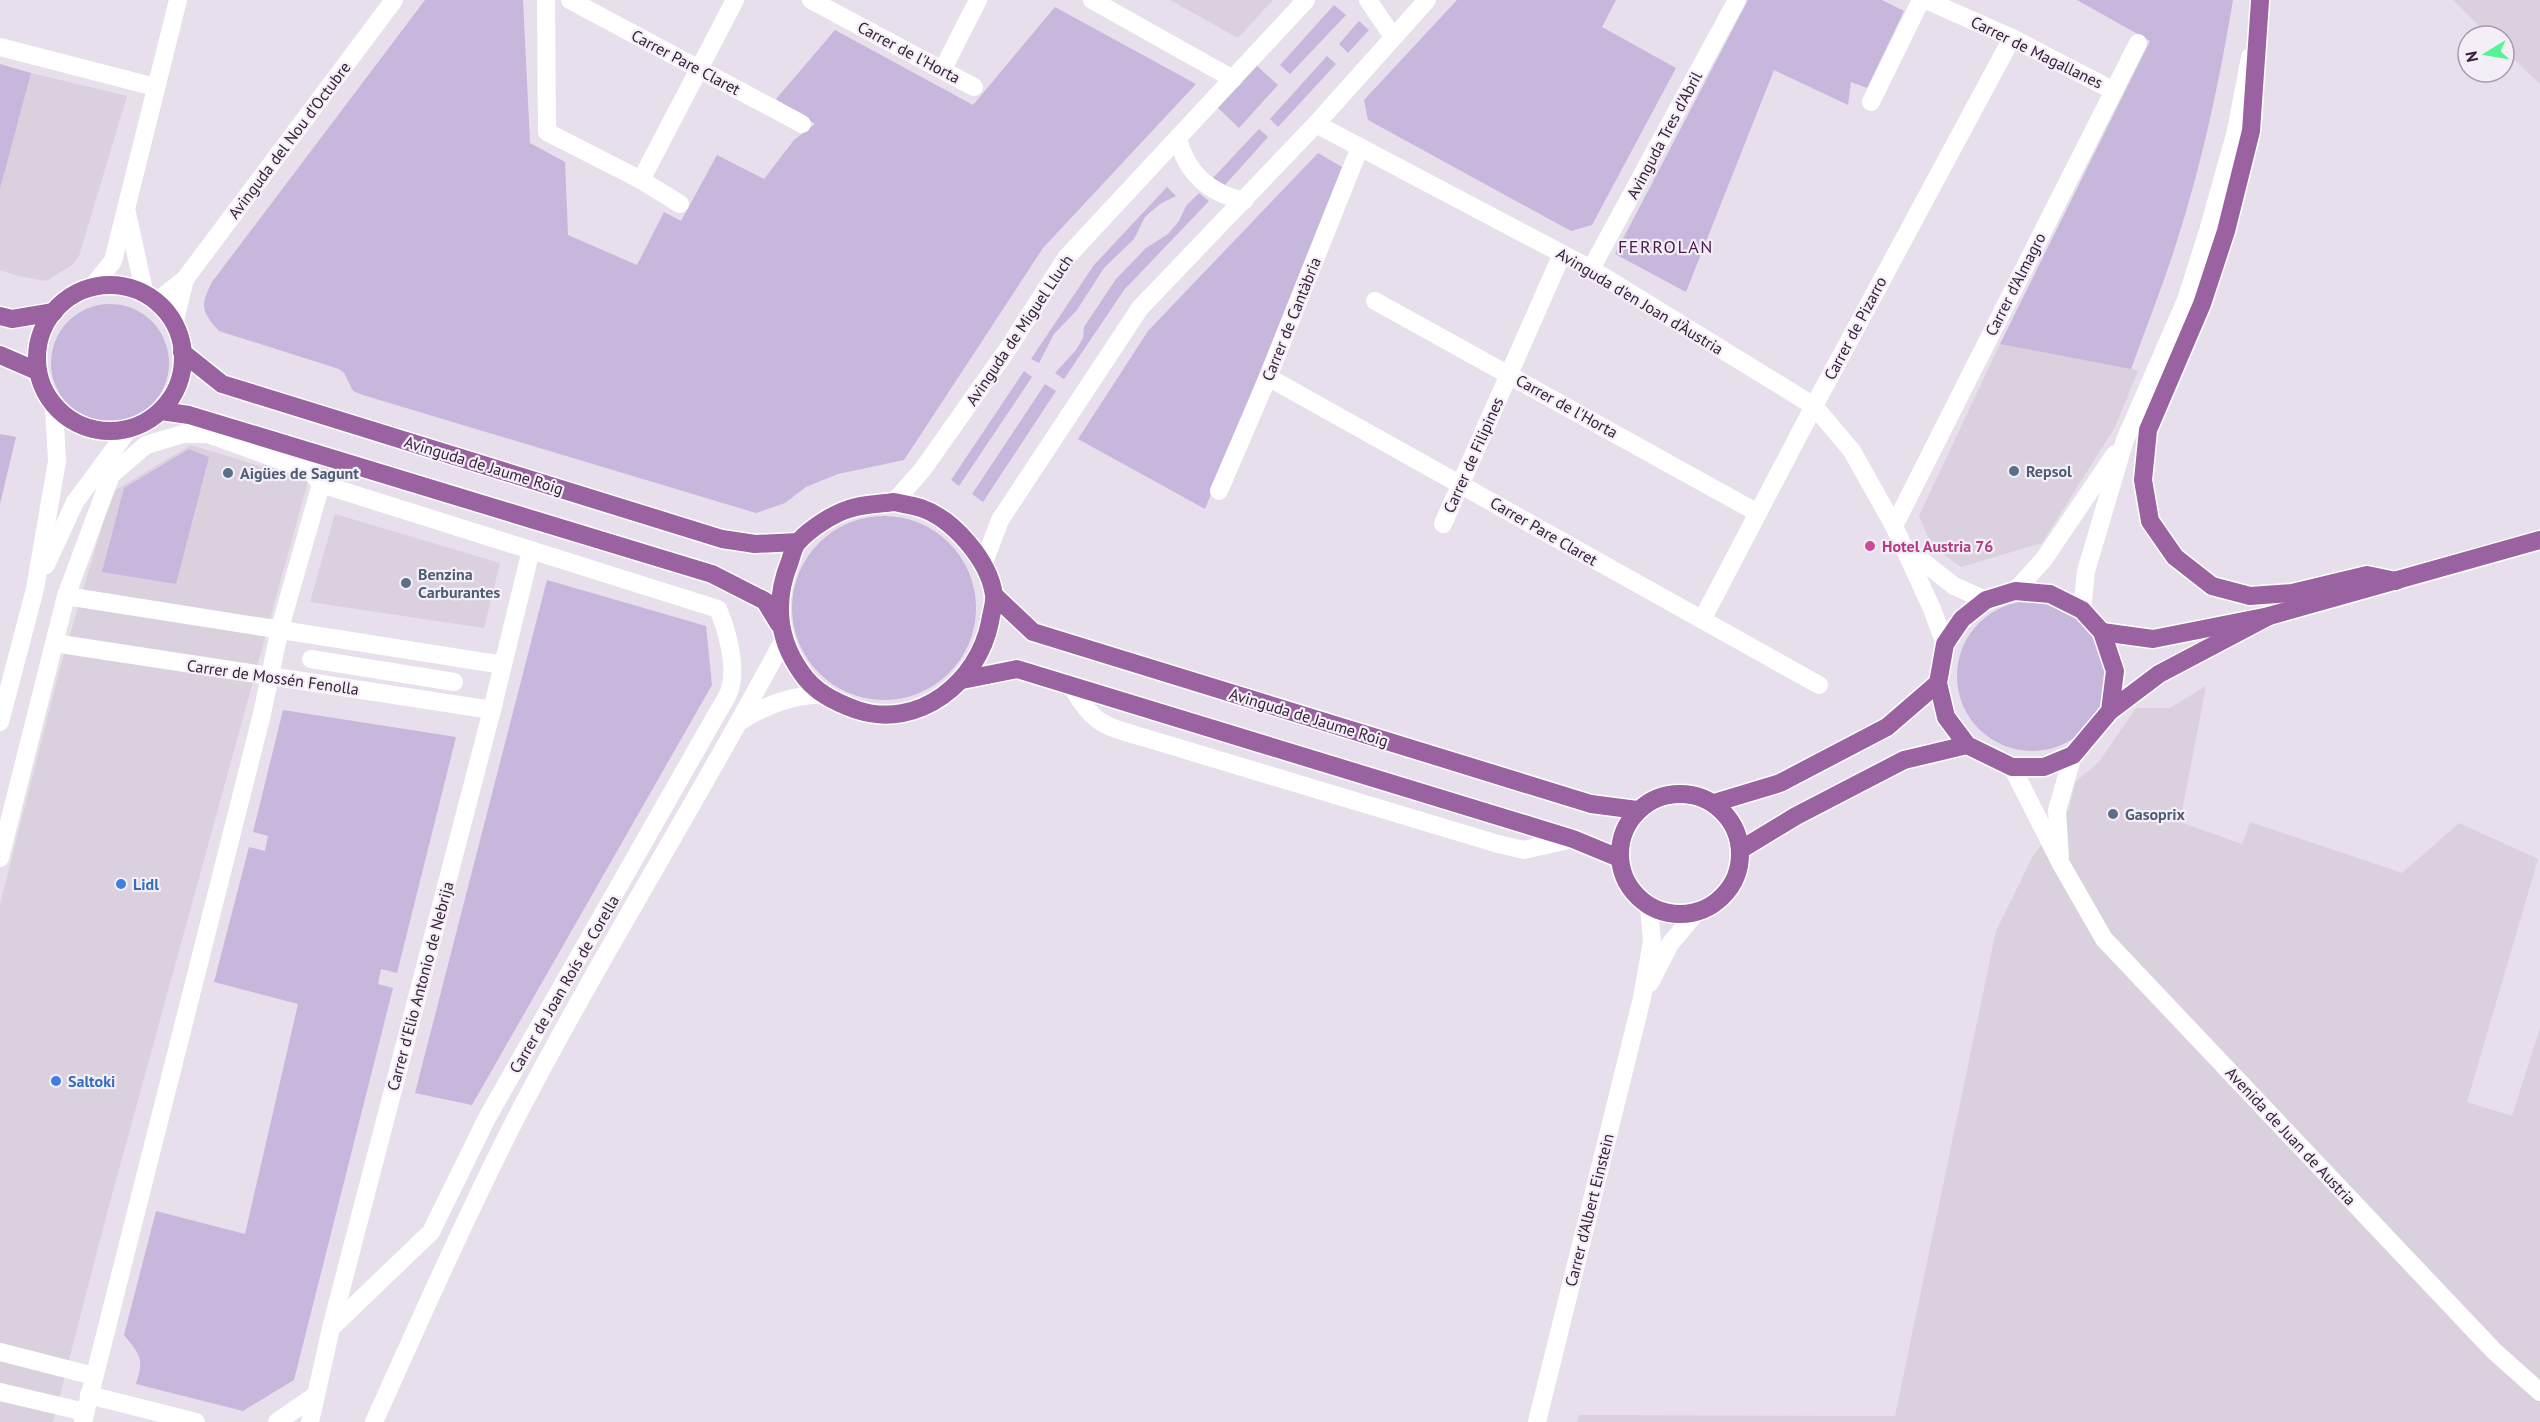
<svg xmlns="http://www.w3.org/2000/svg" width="2540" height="1422" font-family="'PT Sans',sans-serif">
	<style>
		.built { fill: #dad0de }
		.green { fill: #c7b7dc }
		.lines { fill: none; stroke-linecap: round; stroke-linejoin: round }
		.major-casing { stroke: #fff; stroke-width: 21 }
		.minor { stroke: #fff; stroke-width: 18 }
		.major { stroke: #9a62a1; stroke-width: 18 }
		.service-dot { fill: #5c6f8a; stroke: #f4eff7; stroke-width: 2 }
		.hotel-dot { fill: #d1479c; stroke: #f4eff7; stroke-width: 2 }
		.shop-dot { fill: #3f7fe0; stroke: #f4eff7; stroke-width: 2 }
		.labels { text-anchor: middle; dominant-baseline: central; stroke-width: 4.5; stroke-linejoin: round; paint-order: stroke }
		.street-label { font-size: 16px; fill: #37203b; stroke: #f4eff7 }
		.service-label { font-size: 16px; font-weight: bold; fill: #4e5e75; stroke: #f4eff7; text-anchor: start }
		.hotel-label { font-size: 16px; font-weight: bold; fill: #b23c85; stroke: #f4eff7; text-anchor: start }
		.shop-label { font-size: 16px; font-weight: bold; fill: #366cbe; stroke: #f4eff7; text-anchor: start }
		.neighbourhood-label { font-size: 18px; letter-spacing: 1.5px; fill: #481c4d; stroke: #f4eff7 }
	</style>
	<rect width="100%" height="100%" fill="#e7dfeb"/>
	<!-- built -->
	<g class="built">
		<path d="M1170,0H1273L1238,38Z"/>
		<path d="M2453,0H2540V84L2504,50V36H2489Z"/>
		<path d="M31,73L127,96L79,256L72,265L46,281L18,276L0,270V189Z"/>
		<path d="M2000,344L2113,363L2138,371L2115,427L2042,543L1961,567L1942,553L1928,537L1919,516Z"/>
		<path d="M191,445L308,481L107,1213L53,1422H0V904L59,672L112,492Z"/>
		<path d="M335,514L500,563L484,628L310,602Z"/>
		<path d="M2206,686L2180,822L2242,844L2250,822L2402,873L2459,823L2538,859L2467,1102L2512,1116L2540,1028V1422H1577L1579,1415L1895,1416L1996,931L2033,856L2068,811L2076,781L2099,762L2136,708H2170Z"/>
	</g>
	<!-- green -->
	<g class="green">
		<path d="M425,0H523L530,143L565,162L568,235L637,265L664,212L681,221L717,155L764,179L794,140L815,124L776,99L835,30L973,105L1055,7L1196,84L1043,248L904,460L838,474L806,487L785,503L756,513L363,395L353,391L344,373L339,369L219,331C201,311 200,306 212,282Z"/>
		<path d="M1457,0H1616L1602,27L1676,68L1592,225L1571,231L1368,120L1364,100Z"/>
		<path d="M1748,0H1882L1904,11L1867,88L1851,82L1848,105L1774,70L1686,292L1615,254Z"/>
		<path d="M2077,0H2233C2219,83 2202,164 2176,244C2163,286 2146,327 2131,369L2000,344L2150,41Z"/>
		<path d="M1334,5L1346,15L1290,74L1280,65Z"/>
		<path d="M1359,21L1369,30L1348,53L1339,44Z"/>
		<path d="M1327,56L1336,64L1278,127L1270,119Z"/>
		<path d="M0,64L31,73L0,189Z"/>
		<path d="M1256,65L1278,85L1239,128L1217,107Z"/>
		<path d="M1259,129L1268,137L1224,186L1212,179Z"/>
		<path d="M1318,153L1342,167L1205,509L1078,439L1148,331Z"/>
		<path d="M1167,187L1176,196L1160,204L1145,217L1134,239L1104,268L1077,310L1054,334L1039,363L1031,359L1094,265Z"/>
		<path d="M1199,193L1209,201L1124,290L1064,379L1055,373L1076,350L1083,338L1084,327L1116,279L1146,248L1168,234L1179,221L1186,206Z"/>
		<circle cx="110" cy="363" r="59"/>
		<path d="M1024,371L1032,377L959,486L951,480Z"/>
		<path d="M1045,384L1056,391L983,502L972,494Z"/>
		<path d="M0,434L16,437L0,504Z"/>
		<path d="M189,449L209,457L176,584L102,572L124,488Z"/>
		<circle cx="884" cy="608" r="92"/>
		<path d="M547,580L706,626L712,685L472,1105L415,1093Z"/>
		<circle cx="2032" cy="676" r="75"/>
		<path d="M283,710L456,737L397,973L381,969L378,984L393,988L294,1380L243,1411L136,1384C144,1358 141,1356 124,1335L156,1211L245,1234L298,1004L214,982L249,847L265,851L268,836L253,832Z"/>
	</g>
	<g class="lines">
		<!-- major casing -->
		<g class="major-casing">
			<g id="major">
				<path d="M2260,1L2251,131L2226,231L2202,304L2148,430L2143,480L2150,521L2175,557L2212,586L2250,596L2292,593L2367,575L2396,581"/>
				<circle cx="110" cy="358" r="73"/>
				<path d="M0,316L12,319L54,312"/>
				<path d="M182,352L222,384L722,539L755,544L798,542"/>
				<path d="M0,355L37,371"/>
				<path d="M161,411L189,415L712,574L765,601L779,624"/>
				<path d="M894,502C903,504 912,505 921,508C953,519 989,560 994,595C995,603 991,614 990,622C978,682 919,730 857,710C835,702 814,692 801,672C777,638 774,600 790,561C792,555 794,545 799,541C811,528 833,514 849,509C862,504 880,504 894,502Z"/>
				<path d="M995,596L1033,632L1591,804L1637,810"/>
				<path d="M2102,632L2153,639L2269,616L2540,540"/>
				<path d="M962,680L1017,669L1573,839L1619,858"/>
				<path d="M2110,711L2115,671L2102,632L2082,610L2050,594L2015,591L1986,600L1962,619L1945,644L1938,683L1946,717L1967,745L2012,767H2044L2073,755L2110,711L2159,674L2269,616"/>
				<circle cx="1680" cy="854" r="60"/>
				<path d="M1714,803L1780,783L1887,727L1938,683"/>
				<path d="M1740,850L1796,816L1904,760L1967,745"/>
			</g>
		</g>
		<!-- minor -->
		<g class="minor">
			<path d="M546,0L547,132L641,180L680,204"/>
			<path d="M570,0L802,124"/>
			<path d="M811,0L974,87"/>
			<path d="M1092,0L1233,79"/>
			<path d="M1368,0L1393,37"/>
			<path d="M1926,0L2012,38L2114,91"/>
			<path d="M0,47L155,87"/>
			<path d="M943,69L978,0"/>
			<path d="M1871,102L1921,0"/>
			<path d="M1316,124L1591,269L1814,406L1852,451L1894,526L1932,609L1945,644"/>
			<path d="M1178,138C1186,173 1209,193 1244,201"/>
			<path d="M641,180L735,0"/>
			<path d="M127,213L145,295"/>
			<path d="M1591,269L1737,0"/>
			<path d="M92,287L113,261L178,0"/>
			<path d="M1375,301L1758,513"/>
			<path d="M156,302L185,279L394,0"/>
			<path d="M174,324L185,279"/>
			<path d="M1268,377L1819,685"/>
			<path d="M290,446L321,484L718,609C727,630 737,666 730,689C728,696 723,704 719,710L487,1118L431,1232L331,1328"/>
			<path d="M1219,491L1268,377L1360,147"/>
			<path d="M894,502L923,469L1007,350L1066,258L1306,0"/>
			<path d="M1443,524L1562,254"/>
			<path d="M1894,526L2138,43"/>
			<path d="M1906,548L1954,586L1986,600"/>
			<path d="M46,565L75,502L129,429"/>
			<path d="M983,565L1000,520L1140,308L1316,124L1427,0"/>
			<path d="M2015,591L2044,559L2115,454"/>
			<path d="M66,596L503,665"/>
			<path d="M2082,610L2086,571L2125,440L2186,300L2208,231L2236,131L2250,57"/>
			<path d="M1702,620L1814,406L2012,38"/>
			<path d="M54,643L492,710"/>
			<path d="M311,659L454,682"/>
			<path d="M1071,685C1094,727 1106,726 1149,739L1498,844L1524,850L1573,839"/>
			<path d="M741,721C767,704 791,696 823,694"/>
			<path d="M0,722L35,589L57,461L54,406"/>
			<path d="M2012,767L2061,864L2104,939L2494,1351L2540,1392"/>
			<path d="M2060,857L2057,810L2073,755"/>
			<path d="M0,858L66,596L111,475L146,445L183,434H208L308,470"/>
			<path d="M1650,983L1670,944L1696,913"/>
			<path d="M0,1352L94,1376"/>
			<path d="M0,1392L85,1412"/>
			<path d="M89,1395L196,1422"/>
			<path d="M83,1422L262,714L280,628L321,484"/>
			<path d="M277,1422L316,1395"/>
			<path d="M310,1422L331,1328L492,710L531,550"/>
			<path d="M374,1422C420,1320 465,1218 516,1118C600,956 698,801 784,639"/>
			<path d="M1537,1422L1642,998L1652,941L1649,906"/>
		</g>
		<!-- major -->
		<use href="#major" class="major"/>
	</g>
	<!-- markers -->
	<g class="service-dot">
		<circle cx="2014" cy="471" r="6"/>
		<circle cx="228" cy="473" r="6"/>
		<circle cx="406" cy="583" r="6"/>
		<circle cx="2113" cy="814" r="6"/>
	</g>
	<circle class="hotel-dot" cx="1870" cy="546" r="6"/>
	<g class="shop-dot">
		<circle cx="121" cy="884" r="6"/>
		<circle cx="56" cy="1081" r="6"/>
	</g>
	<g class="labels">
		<!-- street labels -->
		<g class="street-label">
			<text transform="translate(909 52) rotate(28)">Carrer de l'Horta</text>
			<text transform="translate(2037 52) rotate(26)">Carrer de Magallanes</text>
			<text transform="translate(686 62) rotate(28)">Carrer Pare Claret</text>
			<text transform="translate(1664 135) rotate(-62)">Avinguda Tres d'Abril</text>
			<text transform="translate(289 140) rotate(-53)">Avinguda del Nou d'Octubre</text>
			<text transform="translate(2015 284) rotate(-63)">Carrer d'Almagro</text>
			<text transform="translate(1640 301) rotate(31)">Avinguda d'en Joan d'Àustria</text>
			<text transform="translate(1291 319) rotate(-68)">Carrer de Cantàbria</text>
			<text transform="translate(1855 328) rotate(-62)">Carrer de Pizarro</text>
			<text transform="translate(1019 330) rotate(-56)">Avinguda de Miguel Lluch</text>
			<text transform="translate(1567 406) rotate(29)">Carrer de l'Horta</text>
			<text transform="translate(1473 455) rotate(-66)">Carrer de Filipines</text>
			<text transform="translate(484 465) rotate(17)">Avinguda de Jaume Roig</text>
			<text transform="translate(1544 531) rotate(30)">Carrer Pare Claret</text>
			<text transform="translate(273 677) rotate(8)">Carrer de Mossén Fenolla</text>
			<text transform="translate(1309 717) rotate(17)">Avinguda de Jaume Roig</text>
			<text transform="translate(564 984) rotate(-60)">Carrer de Joan Roís de Corella</text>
			<text transform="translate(420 986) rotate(-75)">Carrer d'Elio Antonio de Nebrija</text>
			<text transform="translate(2291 1136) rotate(47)">Avenida de Juan de Austria</text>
			<text transform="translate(1589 1210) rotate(-76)">Carrer d'Albert Einstein</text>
		</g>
		<!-- service labels -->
		<g class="service-label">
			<text x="2026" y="471">Repsol</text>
			<text x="240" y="473">Aigües de Sagunt</text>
			<text x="418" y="574">Benzina<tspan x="418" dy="18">Carburantes</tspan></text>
			<text x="2125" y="814">Gasoprix</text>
		</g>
		<!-- hotel labels -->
		<g class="hotel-label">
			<text x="1882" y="546">Hotel Austria 76</text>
		</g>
		<!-- shop labels -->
		<g class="shop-label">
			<text x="133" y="884">Lidl</text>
			<text x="68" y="1081">Saltoki</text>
		</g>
		<!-- neighbourhood labels -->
		<g class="neighbourhood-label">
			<text x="1666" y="246">FERROLAN</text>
		</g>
	</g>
	<!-- north arrow -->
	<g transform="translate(2486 54) rotate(259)"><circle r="28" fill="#f4eff7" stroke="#a89cac" stroke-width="1.5"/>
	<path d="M0-4.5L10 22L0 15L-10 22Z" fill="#53f492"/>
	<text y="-9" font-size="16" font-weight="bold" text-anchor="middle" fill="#37203b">N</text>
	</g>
</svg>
